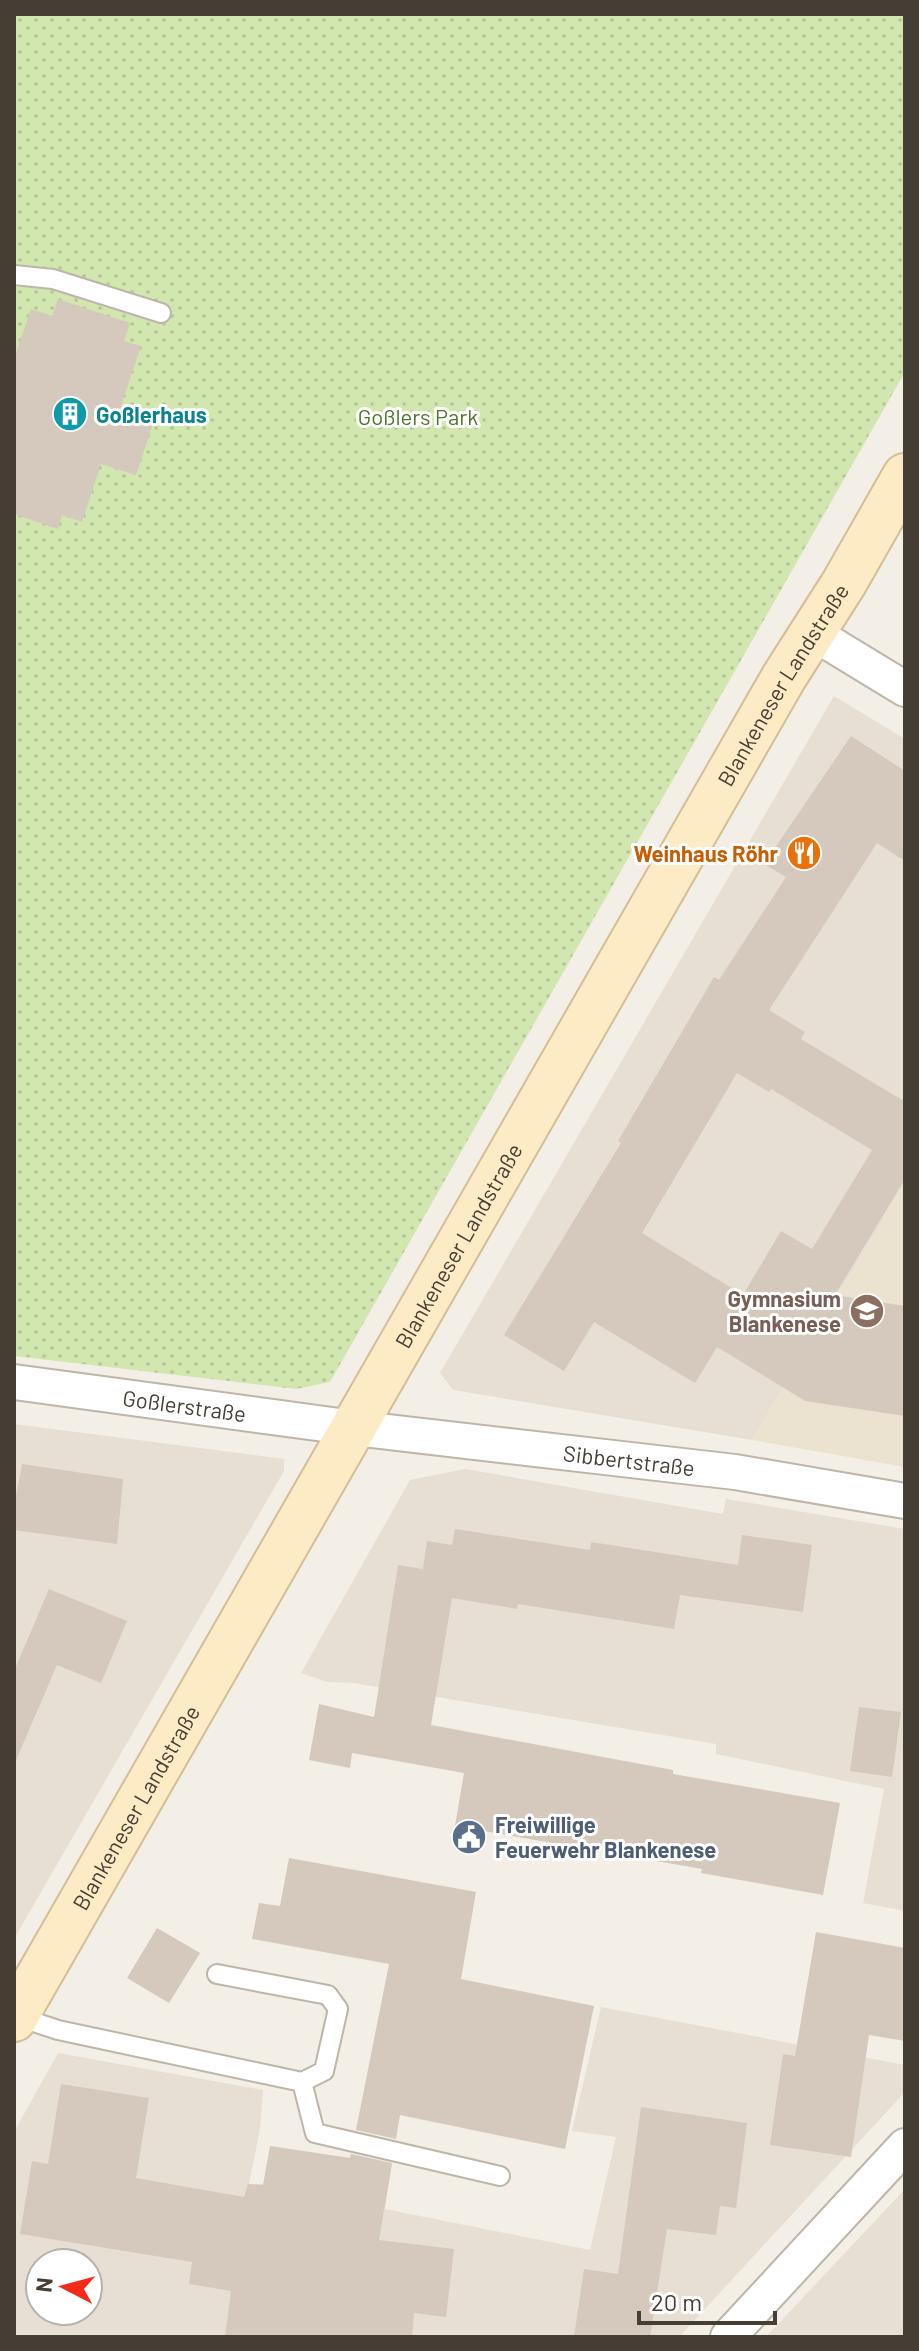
<svg xmlns="http://www.w3.org/2000/svg" width="919" height="2351" font-family="Barlow,sans-serif">
	<style>
		.residential { fill: #e7dfd4; fill-rule: evenodd }
		.education { fill: #ece2d0 }
		.park { fill: url(#park-dots) }
		.building { fill: #d4c9bc; fill-rule: evenodd }
		.lines { fill: none; stroke-linecap: round; stroke-linejoin: round }
		.service-casing { stroke: #beb5a9; stroke-width: 22 }
		.minor-casing { stroke: #beb5a9; stroke-width: 38 }
		.secondary-casing { stroke: #d2be97; stroke-width: 48 }
		.service { stroke: #fff; stroke-width: 18 }
		.minor { stroke: #fff; stroke-width: 34 }
		.secondary { stroke: #fdebc5; stroke-width: 44 }
		.labels { text-anchor: middle; dominant-baseline: central; stroke-width: 6; stroke-linejoin: round; paint-order: stroke }
		.culture-label { font-size: 22px; font-weight: bold; fill: #0d838f; stroke: #fff; text-anchor: start }
		.park-label { font-size: 22px; fill: #4d762a; stroke: #fff }
		.street-label { font-size: 22px; fill: #453e35; stroke: #fff }
		.food-label { font-size: 22px; font-weight: bold; fill: #c56008; stroke: #fff; text-anchor: end }
		.education-label { font-size: 22px; font-weight: bold; fill: #785e54; stroke: #fff; text-anchor: end }
		.service-label { font-size: 22px; font-weight: bold; fill: #4e5e75; stroke: #fff; text-anchor: start }
	</style>
	<defs>
		<pattern id="park-dots" width="8" height="8" patternUnits="userSpaceOnUse" patternTransform="scale(2)"><rect width="8" height="8" fill="#d2e6af"/><path d="M2 2h.1M6 6h.1" fill="none" stroke="#b6c697" stroke-width="1.8" stroke-linecap="round"/></pattern>
	</defs>
	<rect width="100%" height="100%" fill="#f3eee6"/>
	<!-- residential -->
	<g class="residential">
		<path d="M834,696L905,739V1183L752,1440L453,1390L440,1373Z"/>
		<path d="M14,1424L284,1459V1471L14,1939Z"/>
		<path d="M465,1469L723,1514L726,1499L905,1529V1911L863,1903L884,1789L716,1754V1744L354,1683L327,1682L301,1673L410,1480Z"/>
		<path d="M601,2007L905,2065V2092L679,2337H14V2132L58,2053L263,2090L260,2129L249,2184H263L392,2164L385,2209L590,2250L616,2137L572,2131ZM40,2263H88V2311H40Z"/>
		<path d="M905,2189V2337H766Z"/>
	</g>
	<!-- education -->
	<path class="education" d="M905,1183V1467L752,1440Z"/>
	<!-- park -->
	<path class="park" d="M14,14H905V372L330,1382L296,1389L14,1356Z"/>
	<!-- building -->
	<g class="building">
		<path d="M58,299L130,323L124,341L141,346L121,406L155,418L136,475L101,464L82,522L62,515L58,529L14,514V359L31,309L52,316Z"/>
		<path d="M851,736L905,771V861L877,843L769,1010L805,1032L801,1039L902,1100L905,1095V1179L835,1295L905,1306V1416L805,1401L717,1347L695,1383L594,1322L564,1371L504,1335L621,1143L618,1141L714,977L719,980L786,877L764,864ZM737,1073L769,1092L771,1089L872,1150L812,1249L781,1231L743,1295L642,1233Z"/>
		<path d="M22,1464L123,1479L117,1544L14,1530V1507Z"/>
		<path d="M455,1529L590,1550L591,1542L738,1565L742,1535L812,1545L803,1612L680,1595L674,1629L518,1604L517,1609L452,1598L431,1725L673,1770V1774L840,1803L823,1895L701,1873L702,1869L455,1826L464,1773L352,1753L350,1768L309,1760L319,1704L374,1717L398,1565L423,1569L427,1541L452,1545Z"/>
		<path d="M49,1589L127,1621L101,1683L57,1665L14,1765V1671Z"/>
		<path d="M859,1707L901,1712L892,1777L850,1771Z"/>
		<path d="M289,1858L476,1892L461,1979L594,2006L565,2149L400,2115L396,2139L356,2130L389,1964L252,1939L259,1903L280,1906Z"/>
		<path d="M157,1928L200,1953L169,2003L127,1978Z"/>
		<path d="M816,1932L905,1948V2041L869,2035L851,2157L770,2145L783,2054L795,2056Z"/>
		<path d="M61,2084L149,2098L136,2178L244,2197L248,2184L263,2185L270,2146L350,2158L351,2154L392,2163L379,2240L454,2249L446,2317L414,2313L412,2337H225L231,2291L189,2284L192,2262L20,2234L32,2161L48,2164Z"/>
		<path d="M641,2107L747,2123L736,2208L720,2206L716,2235L667,2229L650,2337H574L584,2269L618,2274Z"/>
	</g>
	<g class="lines">
		<!-- service casing -->
		<g class="service-casing">
			<g id="service">
				<path d="M14,275L53,279L161,313"/>
				<path d="M217,1974L328,1995L338,2009L324,2071L302,2082"/>
				<path d="M16,2016L58,2030L302,2082L315,2133L500,2176"/>
			</g>
		</g>
		<!-- minor casing -->
		<g class="minor-casing">
			<g id="minor">
				<path d="M813,633L905,689"/>
				<path id="s1" d="M14,1382L354,1428L735,1472L905,1501"/>
				<path d="M728,2337L905,2146"/>
			</g>
		</g>
		<!-- secondary casing -->
		<g class="secondary-casing">
			<g id="secondary">
				<path id="s2" d="M14,2019L784,677L844,583L905,476"/>
			</g>
		</g>
		<!-- service -->
		<use href="#service" class="service"/>
		<!-- minor -->
		<use href="#minor" class="minor"/>
		<!-- secondary -->
		<use href="#secondary" class="secondary"/>
	</g>
	<!-- icons -->
	<defs>
		<g id="building-disc" transform="scale(1.8)"><circle r="9.5" fill="#0f9aa8" stroke="#fff"/><path d="M-4-6H4V6H1V3H-1V6H-4ZM-2.5-4.3h1.7v1.8h-1.7ZM.8-4.3h1.7v1.8H.8ZM-2.5-1h1.7V.8h-1.7ZM.8-1h1.7V.8H.8Z" fill="#fff"/></g>
		<g id="restaurant-disc" transform="scale(1.8)"><circle r="9.5" fill="#e8710a" stroke="#fff"/><path d="M-5-6h1v4h1v-4h1v4h1v-4h1v5L-1.5 .5V6h-2V.5L-5-1ZM5-6V6H3V1.5H1.5Q1.5-4 5-6Z" fill="#fff"/></g>
		<g id="school-disc" transform="scale(1.8)"><circle r="9.5" fill="#8d6e63" stroke="#fff"/><path d="M0-5L7-2L0 1L-7-2ZM-4 1L0 2.5L4 1V4Q0 6-4 4Z" fill="#fff"/></g>
		<g id="civic-disc" transform="scale(1.8)"><circle r="9.5" fill="#5c6f8a" stroke="#fff"/><path d="M-.6-6.5H3V-4.5H.6V-3L4-1V1h2V6H-6V1h2V-1L-.6-3ZM-1.2 2.5V6h2.4V2.5Z" fill="#fff"/></g>
	</defs>
	<g fill-rule="evenodd">
		<use href="#building-disc" x="70" y="414"/>
		<use href="#restaurant-disc" x="804" y="853"/>
		<use href="#school-disc" x="867" y="1311"/>
		<use href="#civic-disc" x="469" y="1837"/>
	</g>
	<g class="labels">
		<!-- culture labels -->
		<g class="culture-label">
			<text x="96" y="414">Goßlerhaus</text>
		</g>
		<!-- park labels -->
		<g class="park-label">
			<text x="418" y="416">Goßlers Park</text>
		</g>
		<!-- street labels -->
		<g class="street-label">
			<text stroke="none"><textPath href="#s2" startOffset="1540">Blankeneser Landstraße</textPath></text>
			<text stroke="none"><textPath href="#s2" startOffset="892">Blankeneser Landstraße</textPath></text>
			<text stroke="none"><textPath href="#s1" startOffset="172">Goßlerstraße</textPath></text>
			<text stroke="none"><textPath href="#s1" startOffset="620">Sibbertstraße</textPath></text>
			<text stroke="none"><textPath href="#s2" startOffset="244">Blankeneser Landstraße</textPath></text>
		</g>
		<!-- food labels -->
		<g class="food-label">
			<text x="778" y="853">Weinhaus Röhr</text>
		</g>
		<!-- education labels -->
		<g class="education-label">
			<text x="841" y="1298">Gymnasium<tspan x="841" dy="25">Blankenese</tspan></text>
		</g>
		<!-- service labels -->
		<g class="service-label">
			<text x="495" y="1824">Freiwillige<tspan x="495" dy="25">Feuerwehr Blankenese</tspan></text>
		</g>
	</g>
	<!-- border -->
	<rect width="919" height="2351" fill="none" stroke="#453e35" stroke-width="32"/>
	<!-- north arrow -->
	<g transform="translate(64 2287) rotate(276)"><circle r="38" fill="#ffffff" stroke="#b5b2ae" stroke-width="2"/>
	<path d="M0-6L14 30L0 20L-14 30Z" fill="#f52a1a"/>
	<text y="-12" font-size="22" font-weight="bold" text-anchor="middle" fill="#453e35">N</text>
	</g>
	<!-- scale -->
	<path d="M639 2311v12h136v-12" fill="none" stroke="#453e35" stroke-width="4"/>
	<text x="651" y="2311" font-size="24" fill="#453e35" stroke="#ffffff" stroke-width="6" paint-order="stroke">20 m</text>
</svg>
